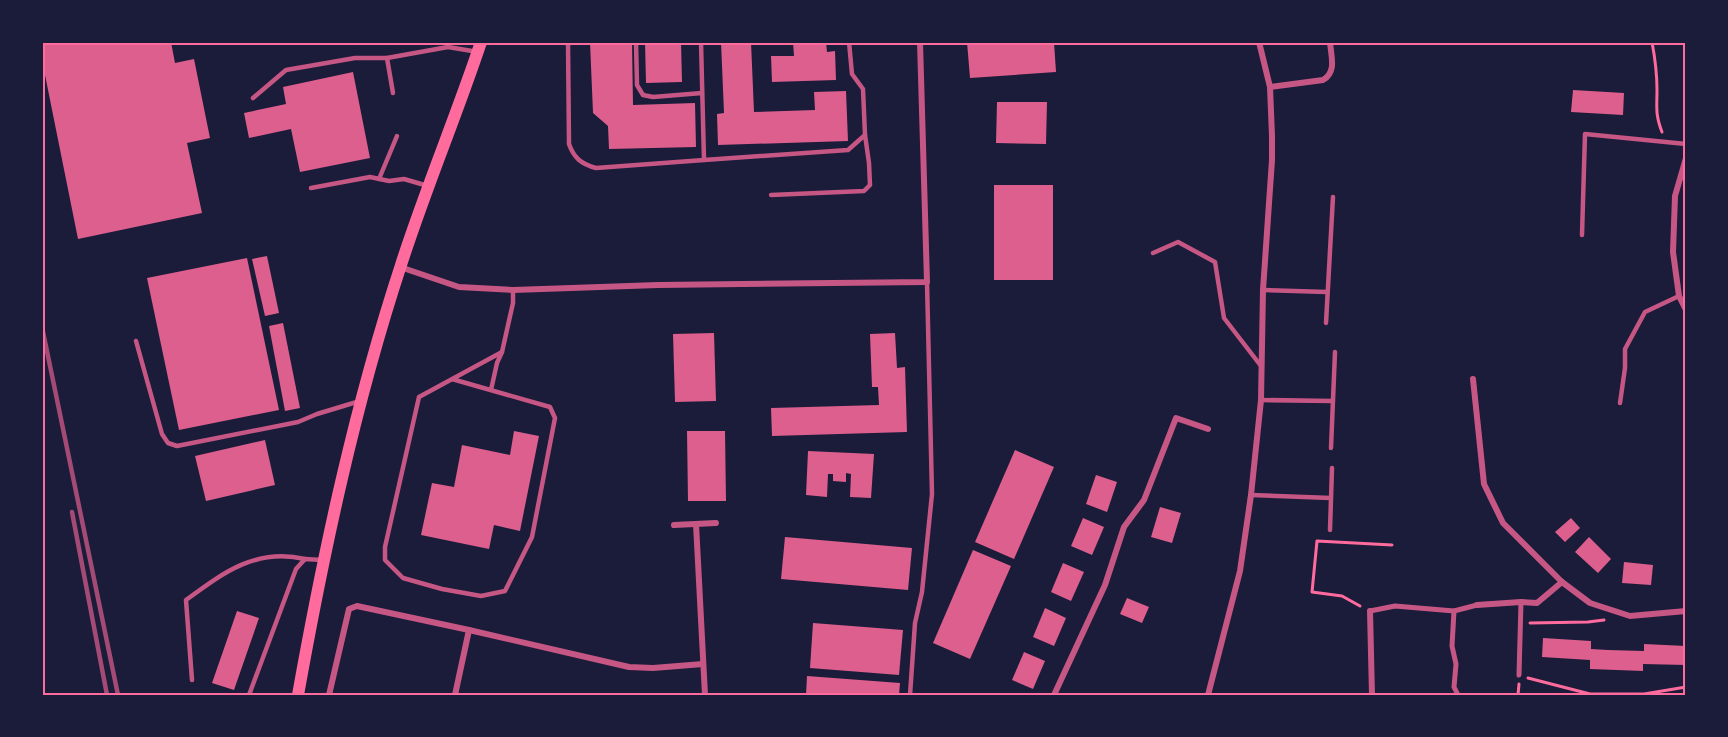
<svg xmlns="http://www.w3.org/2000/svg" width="1728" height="737" font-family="'Space Grotesk',sans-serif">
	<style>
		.building { fill: #dd5f8e }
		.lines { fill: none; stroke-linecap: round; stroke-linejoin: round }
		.path { stroke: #ff6b9d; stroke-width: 3 }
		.service { stroke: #c65784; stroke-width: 4.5 }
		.pedestrian { stroke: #c65784; stroke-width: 5 }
		.minor { stroke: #c65784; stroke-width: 6 }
		.secondary { stroke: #ff6b9d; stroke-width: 12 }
		.rail { stroke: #a44b75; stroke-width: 4.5 }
		.neatline { fill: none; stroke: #ff6b9d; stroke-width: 2 }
	</style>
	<rect width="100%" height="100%" fill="#1b1b3a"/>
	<!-- building -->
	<g class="building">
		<path d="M42,42H171L175,63L194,59L210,138L187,143L202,213L78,239L42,60Z"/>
		<path d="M590,42H632L633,105L695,103L696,147L609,149L608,126L593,113Z"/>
		<path d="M645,42H681L682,82L646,83Z"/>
		<path d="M721,42H751L754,112L815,110L814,92L846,91L848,141L718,145L717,114L724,113Z"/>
		<path d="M793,42H826L827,52L835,51L836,80L772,82L771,56H794Z"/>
		<path d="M967,42H1054L1056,72L970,78Z"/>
		<path d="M353,72L370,158L300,172L291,129L249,138L244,113L286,104L283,87Z"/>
		<path d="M1573,90L1624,93L1623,115L1571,112Z"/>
		<path d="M997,102H1047L1046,144L996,143Z"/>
		<rect x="994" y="185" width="59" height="95"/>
		<path d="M267,256L279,313L265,316L252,259Z"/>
		<path d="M247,258L279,410L179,430L147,278Z"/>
		<path d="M283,323L300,408L285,411L269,326Z"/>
		<path d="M714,333L716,401L675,402L673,334Z"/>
		<path d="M895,333L897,368L905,367L907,432L772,436L771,408L879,405L878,387H872L870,334Z"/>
		<path d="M514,431L539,436L520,531L494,525L489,549L421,535L432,483L454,487L462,445L510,455Z"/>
		<path d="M687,431H725L726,501H688Z"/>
		<path d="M265,440L275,485L206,501L195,456Z"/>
		<path d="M1015,450L1054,467L1014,559L975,542Z"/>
		<path d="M808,451L874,454L871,498L850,497L851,474L846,473V482L833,481V474H828L827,497L806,495Z"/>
		<path d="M1096,475L1117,482L1107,512L1086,504Z"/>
		<path d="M1160,507L1181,513L1172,543L1151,537Z"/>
		<path d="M1083,518L1104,527L1092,555L1071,546Z"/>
		<path d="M1571,518L1580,528L1565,542L1555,532Z"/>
		<path d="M785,537L912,548L908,590L781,579Z"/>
		<path d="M1589,537L1611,559L1598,573L1575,552Z"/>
		<path d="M973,550L1011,566L970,659L933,643Z"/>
		<path d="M1624,562L1653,565L1651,585L1622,583Z"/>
		<path d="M1063,563L1084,572L1071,601L1051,592Z"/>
		<path d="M1127,598L1149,607L1142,623L1120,614Z"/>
		<path d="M1045,608L1066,618L1054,646L1033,637Z"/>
		<path d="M237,611L259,618L234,690L212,683Z"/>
		<path d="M813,623L903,630L899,675L810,668Z"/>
		<path d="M1543,638L1591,641V649L1608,650L1644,651V644L1686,646V665L1643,664V671L1590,669V660L1542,657Z"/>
		<path d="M1024,652L1045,661L1033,689L1012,680Z"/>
		<path d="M807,676L900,683L899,695H806Z"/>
	</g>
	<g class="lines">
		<!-- path -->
		<g class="path">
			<path d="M1652,42C1655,58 1657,73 1657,90C1657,107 1655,114 1662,132"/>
			<path d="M1360,606L1342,596L1312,592L1317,541L1392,545"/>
			<path d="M1530,623L1588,622L1604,620"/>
			<path d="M1528,678L1590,694H1644L1686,687"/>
			<path d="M1518,695L1519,684"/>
		</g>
		<!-- service -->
		<g class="service">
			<path d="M568,42L569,144C574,158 581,164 596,168L704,160"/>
			<path d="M636,42L637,85L643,95L653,97L702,93"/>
			<path d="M701,42L704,160L848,150L865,135L863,89L852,74L849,42"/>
			<path d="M387,58L393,93"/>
			<path d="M253,98L286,70L355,58H387L448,47L478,52"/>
			<path d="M379,179L397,136"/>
			<path d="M311,188L370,177L389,181L404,179L428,186"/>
			<path d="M771,195L864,191L870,185L869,163L865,135"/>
			<path d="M1582,235L1585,134L1686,144"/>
			<path d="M1153,253L1178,242L1215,262L1224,318L1261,366"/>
			<path d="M1263,290L1327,292"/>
			<path d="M1326,323L1333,197"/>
			<path d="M136,341L162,434L168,443L177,446L298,422L317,414L360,401"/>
			<path d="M502,352L513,303V290"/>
			<path d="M452,379L550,407L555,418L532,537L505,591L481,596L442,589L403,578L385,560V547L419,397L502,352L497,363L491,390"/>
			<path d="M1261,400L1333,401"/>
			<path d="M1620,403L1625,368V349L1645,312L1679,296"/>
			<path d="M1331,448L1335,352"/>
			<path d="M1251,495L1331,498"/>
			<path d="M1330,530L1332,468"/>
			<path d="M192,680L186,600C224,572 256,548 305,559"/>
			<path d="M249,695L296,569L305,559L322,560"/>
			<path d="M910,695L915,623L922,592L932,494L927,282"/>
		</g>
		<!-- pedestrian -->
		<g class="pedestrian">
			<path d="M1370,611L1395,606L1454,611L1477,605"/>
			<path d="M1454,611L1452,646L1456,664L1454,687L1458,695"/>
			<path d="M1519,675L1521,602"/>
		</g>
		<!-- minor -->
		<g class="minor">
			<path d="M1270,87L1323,80C1337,72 1331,56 1330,42"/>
			<path d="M1686,158L1675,196L1673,252L1679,296L1686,310"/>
			<path d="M400,267L459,287L513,290L658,285L927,282L920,42"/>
			<path d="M1473,379L1484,484L1503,523L1562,582L1590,603L1630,616L1686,611"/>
			<path d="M696,524L705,695"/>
			<path d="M674,525L716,523"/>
			<path d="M1477,605L1521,602L1537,603L1562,582"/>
			<path d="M1370,611L1372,695"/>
			<path d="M329,695L349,609L357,606L469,630L629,667L653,668L703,664"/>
			<path d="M455,695L469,630"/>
			<path d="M1054,695L1105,585L1124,527L1144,500L1176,418L1208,429"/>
			<path d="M1208,695L1240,571L1251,495L1261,400L1263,290L1272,160V136L1270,87L1259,42"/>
		</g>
		<!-- secondary -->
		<path class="secondary" d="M298,695C324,550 355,405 401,265C425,190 456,117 481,42"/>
		<!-- rail -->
		<g class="rail">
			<path d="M42,327L118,695"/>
			<path d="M72,512L107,695"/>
		</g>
	</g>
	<!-- border -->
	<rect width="1728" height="737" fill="none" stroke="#1b1b3a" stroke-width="87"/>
	<rect x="44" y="44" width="1640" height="650" class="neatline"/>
</svg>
